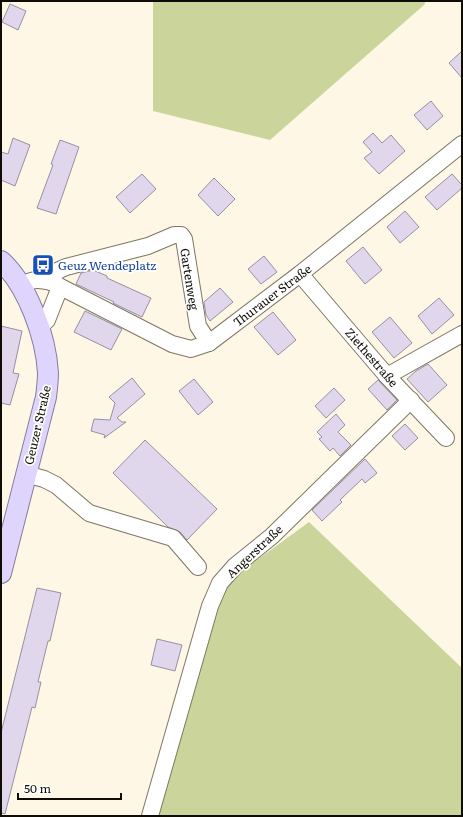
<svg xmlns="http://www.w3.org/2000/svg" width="463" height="817" font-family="Literata,serif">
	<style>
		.green { fill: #cbd59b }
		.building { fill: #e0d7ed; stroke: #988fa3 }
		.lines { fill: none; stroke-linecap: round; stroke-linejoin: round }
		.minor-casing { stroke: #7f7663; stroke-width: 18 }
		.major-casing { stroke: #887ba4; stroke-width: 22 }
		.minor { stroke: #fff; stroke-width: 16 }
		.major { stroke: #dfd4fc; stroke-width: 20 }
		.labels { text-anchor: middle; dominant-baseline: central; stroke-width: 3.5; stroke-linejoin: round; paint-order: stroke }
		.transit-label { font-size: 12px; fill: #164399; stroke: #fff; text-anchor: start }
		.street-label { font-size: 12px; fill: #0f0c05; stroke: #fff }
	</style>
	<rect width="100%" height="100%" fill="#fef7e5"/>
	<!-- green -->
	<g class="green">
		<path d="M153,1H426L424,5L270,140L153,111Z"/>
		<path d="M309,522L462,668V816H156L223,585Z"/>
	</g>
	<!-- building -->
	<g class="building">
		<path d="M10,4L26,11L18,30L2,22Z"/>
		<path d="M462,51V78L449,63Z"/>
		<path d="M431,101L443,116L427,130L414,115Z"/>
		<path d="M373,133L382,143L391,135L405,151L379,174L364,158L372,152L363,142Z"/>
		<path d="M13,138L30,145L15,186L1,180V152L8,154Z"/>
		<path d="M60,140L79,147L56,214L37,208L53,165L51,164Z"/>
		<path d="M142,174L156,189L130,213L116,197Z"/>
		<path d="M452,174L462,185V188L437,210L425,197Z"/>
		<path d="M214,178L235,199L218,216L198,195Z"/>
		<path d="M405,211L419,227L400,243L387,227Z"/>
		<path d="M363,247L382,270L365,284L346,261Z"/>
		<path d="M264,256L277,272L261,284L248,269Z"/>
		<path d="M93,270L107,276V278L151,298L142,317L113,303L114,302L76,284L81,273Z"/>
		<path d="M220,288L233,302L210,321L206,315L204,302Z"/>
		<path d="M439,298L454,315L432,334L418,316Z"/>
		<path d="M85,311L122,329L111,350L74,332Z"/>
		<path d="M273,312L296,340L278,355L254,327Z"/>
		<path d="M390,317L412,343L394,358L372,332Z"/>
		<path d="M1,326L22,331L13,373L19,374L10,405L1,403Z"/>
		<path d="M428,364L447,385L428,402L407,379L416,371Z"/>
		<path d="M132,378L145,394L117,418L122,422H126L104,438L105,435L91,431L94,419L110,420L115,403L109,397Z"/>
		<path d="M194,379L213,402L198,415L179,391Z"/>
		<path d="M378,380L397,400L387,410L368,389Z"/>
		<path d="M334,388L345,400L326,418L315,406Z"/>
		<path d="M336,414L345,425L338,432L351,445L340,456L333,448L330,451L319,439L322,437L317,432Z"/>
		<path d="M405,424L418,438L405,450L392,436Z"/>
		<path d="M145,440L217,509L187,540L180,532L168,527L113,473Z"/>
		<path d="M365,459L377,473L365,483L362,479L340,500L342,502L322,521L312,510Z"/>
		<path d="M37,588L61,593L50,641H48L38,682H41L35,708L32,707L5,814L1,813V733Z"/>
		<path d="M157,639L182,645L175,671L151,665Z"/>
	</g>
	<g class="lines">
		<!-- minor casing -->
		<g class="minor-casing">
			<g id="minor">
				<path d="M300,274L387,376L446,438"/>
				<path d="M51,282L57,271L66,267L148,246L174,235H181L184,239L198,326L209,343"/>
				<path d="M21,285C33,279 38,279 51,282L172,344L191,349L209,343L300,274L462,144"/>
				<path d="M39,328L47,320L60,287"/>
				<path d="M387,376L462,334"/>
				<path d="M26,474L44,479L56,485L89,513L173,538L198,567"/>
				<path d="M150,816L210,606L220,583L235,566L272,536L411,400"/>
			</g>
		</g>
		<!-- major casing -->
		<g class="major-casing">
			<path id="major" d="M1,261C28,286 46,337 48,373C48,381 47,389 46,397L1,573"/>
		</g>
		<!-- minor -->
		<use href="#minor" class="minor"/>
		<!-- major -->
		<use href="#major" class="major"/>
	</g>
	<!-- icons -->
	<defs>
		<g id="bus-square" transform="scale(1.15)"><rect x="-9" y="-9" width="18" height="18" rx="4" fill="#1a4fb4" stroke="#fff"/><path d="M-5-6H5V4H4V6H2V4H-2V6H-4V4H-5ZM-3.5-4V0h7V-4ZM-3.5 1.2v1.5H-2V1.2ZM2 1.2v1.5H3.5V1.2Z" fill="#fff"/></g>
	</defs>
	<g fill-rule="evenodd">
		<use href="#bus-square" x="43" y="265"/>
	</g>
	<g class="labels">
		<!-- transit labels -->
		<g class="transit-label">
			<text x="58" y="265">Geuz Wendeplatz</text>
		</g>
		<!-- street labels -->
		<g class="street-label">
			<text transform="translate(190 279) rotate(81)">Gartenweg</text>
			<text transform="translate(272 295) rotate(-37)">Thurauer Straße</text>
			<text transform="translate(372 357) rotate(49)">Ziethestraße</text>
			<text transform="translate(37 425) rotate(-77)">Geuzer Straße</text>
			<text transform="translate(254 551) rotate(-43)">Angerstraße</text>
		</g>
	</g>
	<!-- border -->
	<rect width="463" height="817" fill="none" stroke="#0f0c05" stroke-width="4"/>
	<!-- scale -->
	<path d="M18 793v6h103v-6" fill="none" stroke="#0f0c05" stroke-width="2"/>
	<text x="24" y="793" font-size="12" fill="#0f0c05" stroke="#ffffff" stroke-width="3" paint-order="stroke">50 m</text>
</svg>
